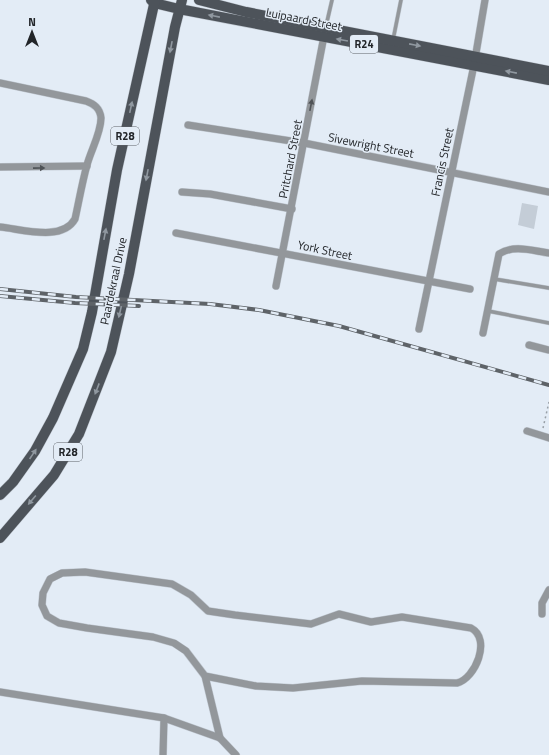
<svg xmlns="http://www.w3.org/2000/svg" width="549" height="755" font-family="'Titillium Web',sans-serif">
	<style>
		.building { fill: #c4cdd7 }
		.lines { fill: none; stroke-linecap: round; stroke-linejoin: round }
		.lane-casing { stroke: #c0c8d1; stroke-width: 4.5 }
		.street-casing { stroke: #c0c8d1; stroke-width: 8 }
		.primary-casing { stroke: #c0c8d1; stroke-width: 11 }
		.path { stroke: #989fa6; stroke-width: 1.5; stroke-dasharray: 2 3; stroke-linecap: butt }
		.lane { stroke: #93979b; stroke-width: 3.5 }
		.street { stroke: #93979b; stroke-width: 7 }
		.primary { stroke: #4d535a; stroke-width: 10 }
		.rail-casing { stroke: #5e6368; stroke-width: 4 }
		.rail { stroke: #e3ecf6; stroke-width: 2.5; stroke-dasharray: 8; stroke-linecap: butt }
		.oneway { fill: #9098a0 }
		.oneway2 { fill: #4f5357 }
		.labels { text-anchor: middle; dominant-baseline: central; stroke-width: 3; stroke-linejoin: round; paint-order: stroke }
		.shield { fill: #e3ecf6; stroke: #5c6166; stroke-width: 1 }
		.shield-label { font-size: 11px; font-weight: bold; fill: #222529 }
		.street-label { font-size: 12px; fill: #222529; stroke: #e3ecf6 }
	</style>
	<rect width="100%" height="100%" fill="#e3ecf6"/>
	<!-- building -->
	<path class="building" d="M522,203L538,206L534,229L518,225Z"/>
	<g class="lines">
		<!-- lane casing -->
		<g class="lane-casing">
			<g id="lane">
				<path d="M326,26L332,0"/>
				<path d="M393,40L401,0"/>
				<path d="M494,279L549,288"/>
				<path d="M488,311L549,323"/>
			</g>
		</g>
		<!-- street casing -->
		<g class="street-casing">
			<g id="street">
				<path d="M0,83L86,101C94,104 100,108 101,118C101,133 91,150 87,165C82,183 79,201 75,219C62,242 22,229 0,227"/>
				<path d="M188,125L304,143L549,192"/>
				<path d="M0,167L87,166"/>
				<path d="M182,192L210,194L292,209"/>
				<path d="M176,233L470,289"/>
				<path d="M276,286L324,36"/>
				<path d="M419,329L474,65L485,0"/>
				<path d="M483,333L499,254C514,244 533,251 549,253"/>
				<path d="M529,345L549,350"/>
				<path d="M527,431L549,438"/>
				<path d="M542,614V603L549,590"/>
				<path d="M205,676L256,686L293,688L362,681L457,683C475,679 492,639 471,628L402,617L371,622L339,614L311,624L235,615L208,611L191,595L172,584L85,572L62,573L50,579L43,593L42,605L47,616L59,623L87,628L153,637L174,643L186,651L205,676L220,738"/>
				<path d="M0,692L164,718L220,738L236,755"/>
				<path d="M163,755L164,718"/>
			</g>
		</g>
		<!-- primary casing -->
		<g class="primary-casing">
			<g id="primary">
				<path d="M151,0L154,3L179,9L549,80"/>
				<path d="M199,0L246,12L549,71"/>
				<path d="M0,495L13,482L35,451L53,418L83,349L92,312L117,170L155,0"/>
				<path d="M0,538L54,475L79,434L111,352L129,274L175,27L182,0"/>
			</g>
		</g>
		<!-- path -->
		<path class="path" d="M543,428L549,402"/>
		<!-- lane -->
		<use href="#lane" class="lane"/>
		<!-- street -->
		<use href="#street" class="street"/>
		<!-- primary -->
		<use href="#primary" class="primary"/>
		<!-- rail casing -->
		<g class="rail-casing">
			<g id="rail">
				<path d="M0,289L76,297L210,304L259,310L339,326L549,385"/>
				<path d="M0,296L75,303L139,306"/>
			</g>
		</g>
		<!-- rail -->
		<use href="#rail" class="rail"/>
	</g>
	<!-- one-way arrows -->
	<defs><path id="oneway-solid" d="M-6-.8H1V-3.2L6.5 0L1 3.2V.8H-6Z"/></defs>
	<g class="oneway">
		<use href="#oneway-solid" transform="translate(214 16) rotate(-169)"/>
		<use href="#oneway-solid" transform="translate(342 40) rotate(-170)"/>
		<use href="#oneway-solid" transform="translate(415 45) rotate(11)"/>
		<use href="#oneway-solid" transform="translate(171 47) rotate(101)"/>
		<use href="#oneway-solid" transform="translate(511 72) rotate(-169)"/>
		<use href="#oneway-solid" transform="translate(131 107) rotate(-78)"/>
		<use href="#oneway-solid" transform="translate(147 175) rotate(101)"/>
		<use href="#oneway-solid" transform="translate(105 234) rotate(-79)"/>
		<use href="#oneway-solid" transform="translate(120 312) rotate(103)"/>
		<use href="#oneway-solid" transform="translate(97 389) rotate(111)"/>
		<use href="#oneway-solid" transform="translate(33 454) rotate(-56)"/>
		<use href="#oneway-solid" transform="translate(32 500) rotate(130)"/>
	</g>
	<g class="oneway2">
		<use href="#oneway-solid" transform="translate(311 105) rotate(-79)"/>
		<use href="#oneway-solid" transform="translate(39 168) rotate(-1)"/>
	</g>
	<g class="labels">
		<!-- shield labels -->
		<g class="shield">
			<rect x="350" y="35" width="28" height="18" rx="3"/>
			<rect x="111" y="127" width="28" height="18" rx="3"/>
			<rect x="54" y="443" width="28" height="18" rx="3"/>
		</g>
		<g class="shield-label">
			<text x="364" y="44">R24</text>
			<text x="125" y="136">R28</text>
			<text x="68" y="452">R28</text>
		</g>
		<!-- street labels -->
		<g class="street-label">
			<text transform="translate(304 19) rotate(11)">Luipaard Street</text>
			<text transform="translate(371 145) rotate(11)">Sivewright Street</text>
			<text transform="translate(290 159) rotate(-79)">Pritchard Street</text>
			<text transform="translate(442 162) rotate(-78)">Francis Street</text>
			<text transform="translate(325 250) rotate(12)">York Street</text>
			<text transform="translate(113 281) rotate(-78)">Paardekraal Drive</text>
		</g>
	</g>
	<!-- north arrow -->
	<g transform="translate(32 32)" stroke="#e3ecf6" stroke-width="3" paint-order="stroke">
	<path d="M0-3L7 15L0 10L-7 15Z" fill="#222529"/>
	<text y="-6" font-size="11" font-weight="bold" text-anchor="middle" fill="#222529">N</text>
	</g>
</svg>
